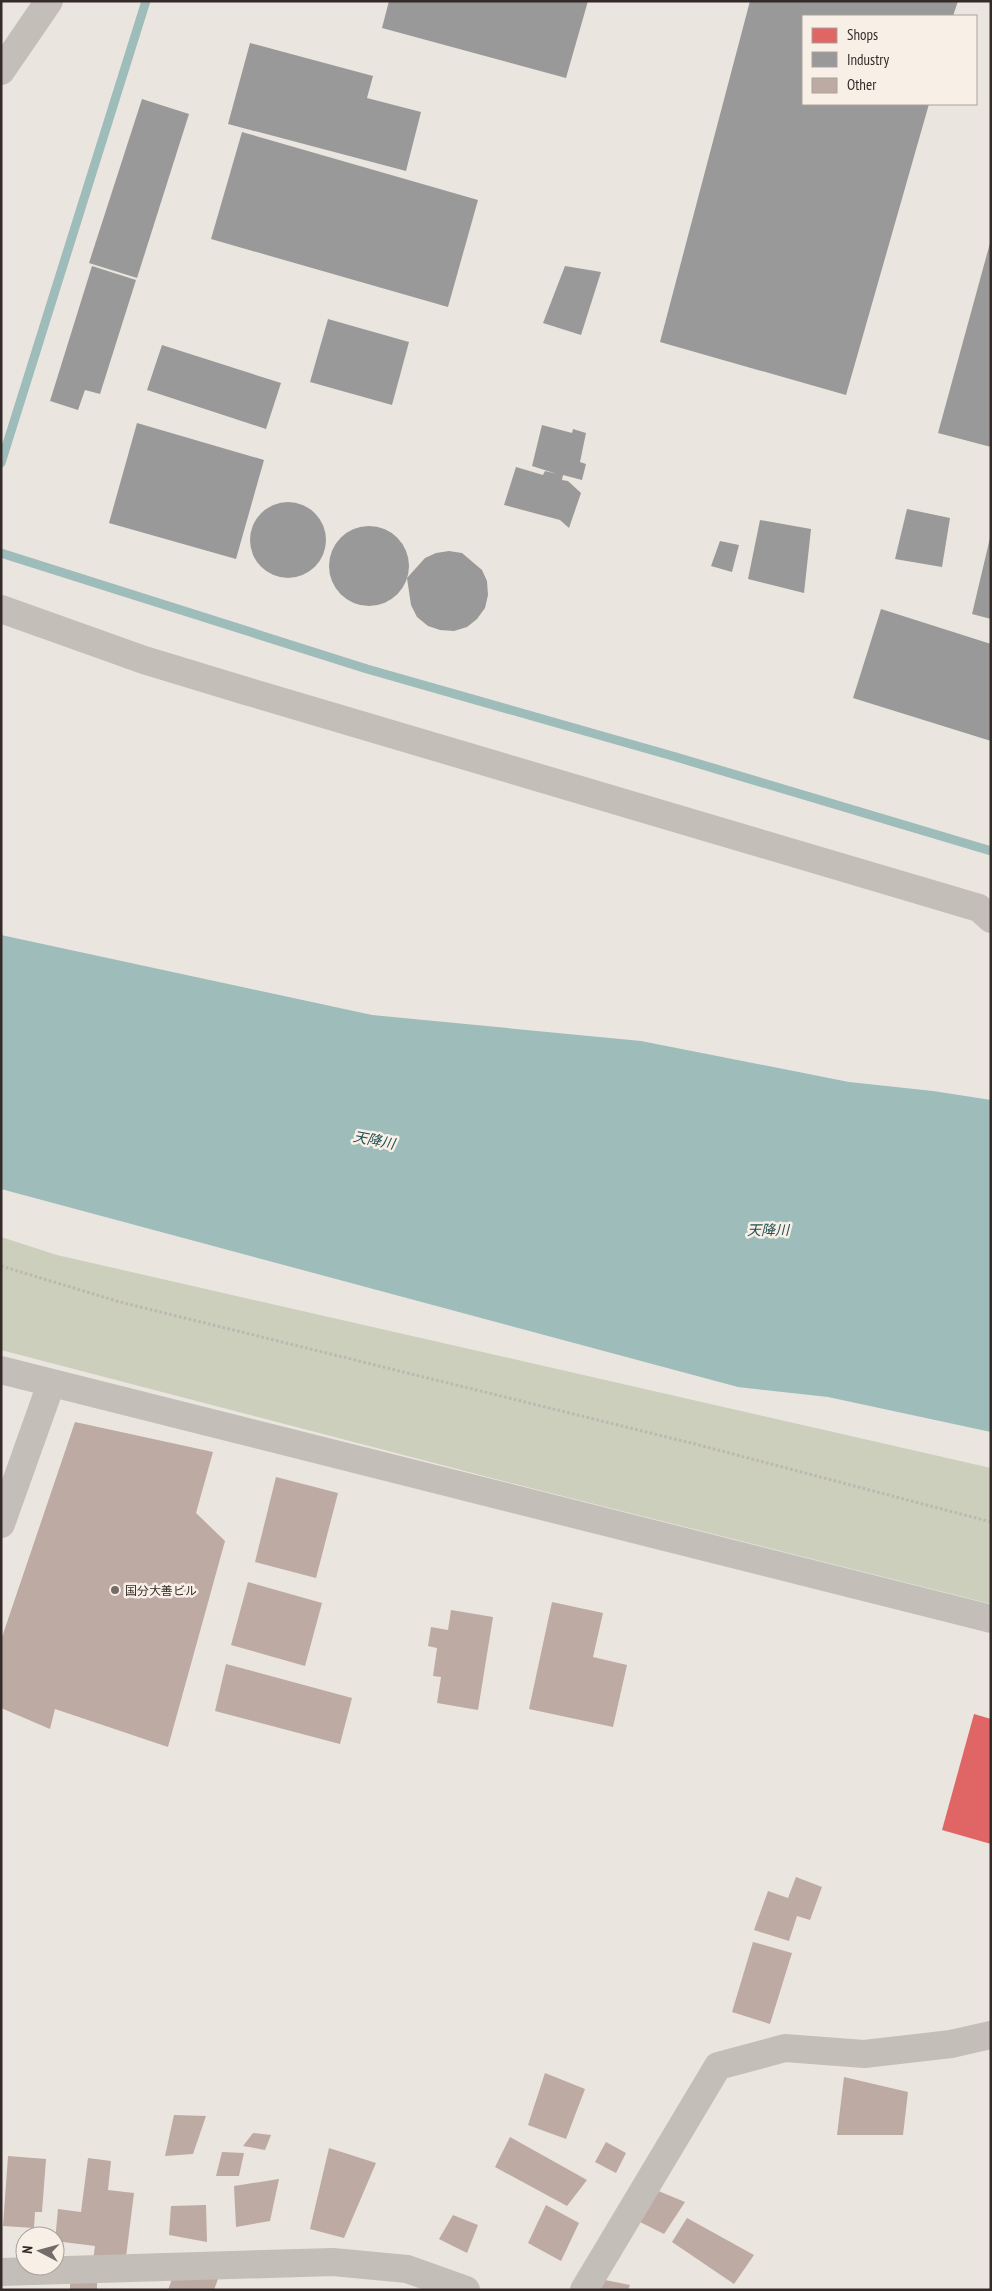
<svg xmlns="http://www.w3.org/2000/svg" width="992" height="2291" font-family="'PT Sans Narrow','Noto Sans JP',sans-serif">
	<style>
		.green { fill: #cccfbb }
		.water { fill: #9dbcba }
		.shops { fill: #e06666 }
		.industry { fill: #999 }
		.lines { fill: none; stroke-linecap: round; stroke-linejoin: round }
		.stream { stroke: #9dbcba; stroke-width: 9 }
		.building { fill: #bdaaa3 }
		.path { stroke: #bdb6b1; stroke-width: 3; stroke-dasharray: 2.5 2.5; stroke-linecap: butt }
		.minor { stroke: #c4beb9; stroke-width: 28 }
		.poi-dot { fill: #746c68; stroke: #f8efe7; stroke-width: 2 }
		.labels { text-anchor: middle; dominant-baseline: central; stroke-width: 5; stroke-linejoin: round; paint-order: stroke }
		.poi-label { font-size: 12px; fill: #342b28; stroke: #f8efe7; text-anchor: start }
		.water-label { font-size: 14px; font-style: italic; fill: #205052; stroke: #f8efe7 }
	</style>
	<rect width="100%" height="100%" fill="#ebe5e0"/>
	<!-- green -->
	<path class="green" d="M1,1237L57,1255L991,1468V1604L507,1482L1,1350Z"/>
	<!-- water -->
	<path class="water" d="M1,935L372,1015L641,1041L849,1082L933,1091L991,1100V1432L828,1397L738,1387L1,1189Z"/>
	<!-- shops -->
	<path class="shops" d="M974,1714L991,1719V1844L942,1830Z"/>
	<!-- industry -->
	<g class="industry">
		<path d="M389,1H588L566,78L382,28Z"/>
		<path d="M750,1H958L953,16H803V104H929L846,395L660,342Z"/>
		<path d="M250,43L373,76L367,98L421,112L406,171L228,124Z"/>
		<path d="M142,99L189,114L137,278L89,263Z"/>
		<path d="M242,132L478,200L448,307L211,239Z"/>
		<path d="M990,243H991V447L938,433Z"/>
		<path d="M92,266L136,280L100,394L85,390L78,410L50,401Z"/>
		<path d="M565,266L601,272L581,335L543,323Z"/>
		<path d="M328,319L409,342L392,405L310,382Z"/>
		<path d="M162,345L281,383L266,429L147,390Z"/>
		<path d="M137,423L264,460L236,559L109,523Z"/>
		<path d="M542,425L572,433L573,429L586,433L580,462L586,464L582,480L563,475L562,480L568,481L581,493L569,528L560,520L504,505L516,467L543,475L545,471L557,474L532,466Z"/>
		<circle cx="288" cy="540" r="38"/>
		<path d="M907,509L950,518L942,567L895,559Z"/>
		<path d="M760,520L811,529L804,593L748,579Z"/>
		<circle cx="369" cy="566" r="40"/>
		<path d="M990,538H991V619L972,614Z"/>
		<path d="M720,541L739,545L732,572L711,566Z"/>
		<path d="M449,551L462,553L482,570L487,581L488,595L485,608L477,619L467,627L454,631L440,630L428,626L417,617L411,605L407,578L425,558L436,553Z"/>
		<path d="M881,609L991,644V741L853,698Z"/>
	</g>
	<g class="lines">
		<!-- stream -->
		<g class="stream">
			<path d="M1,463L146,1"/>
			<path d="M1,553L367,669L676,757L991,851"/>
		</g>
	</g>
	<!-- building -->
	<g class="building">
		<path d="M75,1422L213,1452L196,1513L225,1541L168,1747L55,1709L50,1729L1,1708V1640Z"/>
		<path d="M276,1477L338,1493L316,1578L255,1562Z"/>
		<path d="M248,1582L322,1603L305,1666L231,1645Z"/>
		<path d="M552,1602L603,1613L593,1657L627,1665L613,1727L529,1709Z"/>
		<path d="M451,1610L493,1617L478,1710L437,1703L441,1677L433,1676L437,1648L428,1646L431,1627L448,1630Z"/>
		<path d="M226,1664L352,1698L340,1744L215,1711Z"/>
		<path d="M796,1877L822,1887L810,1920L797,1916L789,1941L754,1930L768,1891L788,1898Z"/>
		<path d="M753,1942L792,1953L770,2024L732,2012Z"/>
		<path d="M545,2073L585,2089L566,2139L528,2125Z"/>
		<path d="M844,2077L908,2092L903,2135H837Z"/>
		<path d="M174,2115L206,2116L193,2154L165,2156Z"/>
		<path d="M253,2133L271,2135L265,2150L243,2146Z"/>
		<path d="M510,2137L587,2180L567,2206L495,2167Z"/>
		<path d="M606,2142L626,2153L616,2173L595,2162Z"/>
		<path d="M329,2148L376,2163L344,2238L310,2229Z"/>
		<path d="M222,2152L244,2153L239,2176H216Z"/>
		<path d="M8,2156L46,2159L42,2212H35L34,2228L3,2226Z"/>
		<path d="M88,2158L111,2161L108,2190L134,2193L125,2265L93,2261L95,2246L55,2241L58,2209L81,2212Z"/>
		<path d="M279,2179L270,2221L236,2227L234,2186Z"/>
		<path d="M656,2190L685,2202L664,2234L638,2221Z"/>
		<path d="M206,2205L207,2242L169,2235L171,2206Z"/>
		<path d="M546,2205L579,2223L561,2261L528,2243Z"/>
		<path d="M453,2215L478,2225L467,2253L439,2239Z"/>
		<path d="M687,2218L754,2255L734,2284L672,2242Z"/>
		<path d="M172,2279H218L214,2290H168Z"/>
		<path d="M605,2280L630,2285L628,2290H600Z"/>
		<path d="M97,2281V2290H70V2282Z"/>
	</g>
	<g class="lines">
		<!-- path -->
		<path class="path" d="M1,1266L120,1302L695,1444L991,1522"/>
		<!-- minor -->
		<g class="minor">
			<path d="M1,71L49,1"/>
			<path d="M1,609L144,660L246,691L979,908L991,919"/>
			<path d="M1,1370L991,1619"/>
			<path d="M1,1524L51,1384"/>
			<path d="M1,2272L333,2262L407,2269L466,2290"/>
			<path d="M584,2290L718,2066L785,2048L864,2054L951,2044L991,2035"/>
		</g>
	</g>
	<!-- markers -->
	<circle class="poi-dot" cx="115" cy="1590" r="5"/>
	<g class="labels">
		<!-- poi labels -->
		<g class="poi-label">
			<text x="125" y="1590">国分大善ビル</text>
		</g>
		<!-- water labels -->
		<g class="water-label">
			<text transform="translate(374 1140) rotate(11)">天降川</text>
			<text x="768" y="1230">天降川</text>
		</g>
	</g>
	<!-- border -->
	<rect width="992" height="2291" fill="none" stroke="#342b28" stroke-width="5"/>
	<!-- legend -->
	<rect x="802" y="15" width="175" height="90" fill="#f8efe7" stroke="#aaa19b"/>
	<rect x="812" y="28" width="25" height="15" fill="#e06666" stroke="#aaa19b"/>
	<text x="847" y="40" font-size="15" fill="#342b28">Shops</text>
	<rect x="812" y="52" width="25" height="15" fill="#999999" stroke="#aaa19b"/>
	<text x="847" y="65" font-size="15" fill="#342b28">Industry</text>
	<rect x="812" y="78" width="25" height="15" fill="#bdaaa3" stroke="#aaa19b"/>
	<text x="847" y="90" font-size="15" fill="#342b28">Other</text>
	<!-- north arrow -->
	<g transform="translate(40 2251) rotate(276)"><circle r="24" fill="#f8efe7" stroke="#aaa19b"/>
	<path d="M0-4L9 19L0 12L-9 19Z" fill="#746c68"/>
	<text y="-8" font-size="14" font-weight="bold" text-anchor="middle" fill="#342b28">N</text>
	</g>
</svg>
